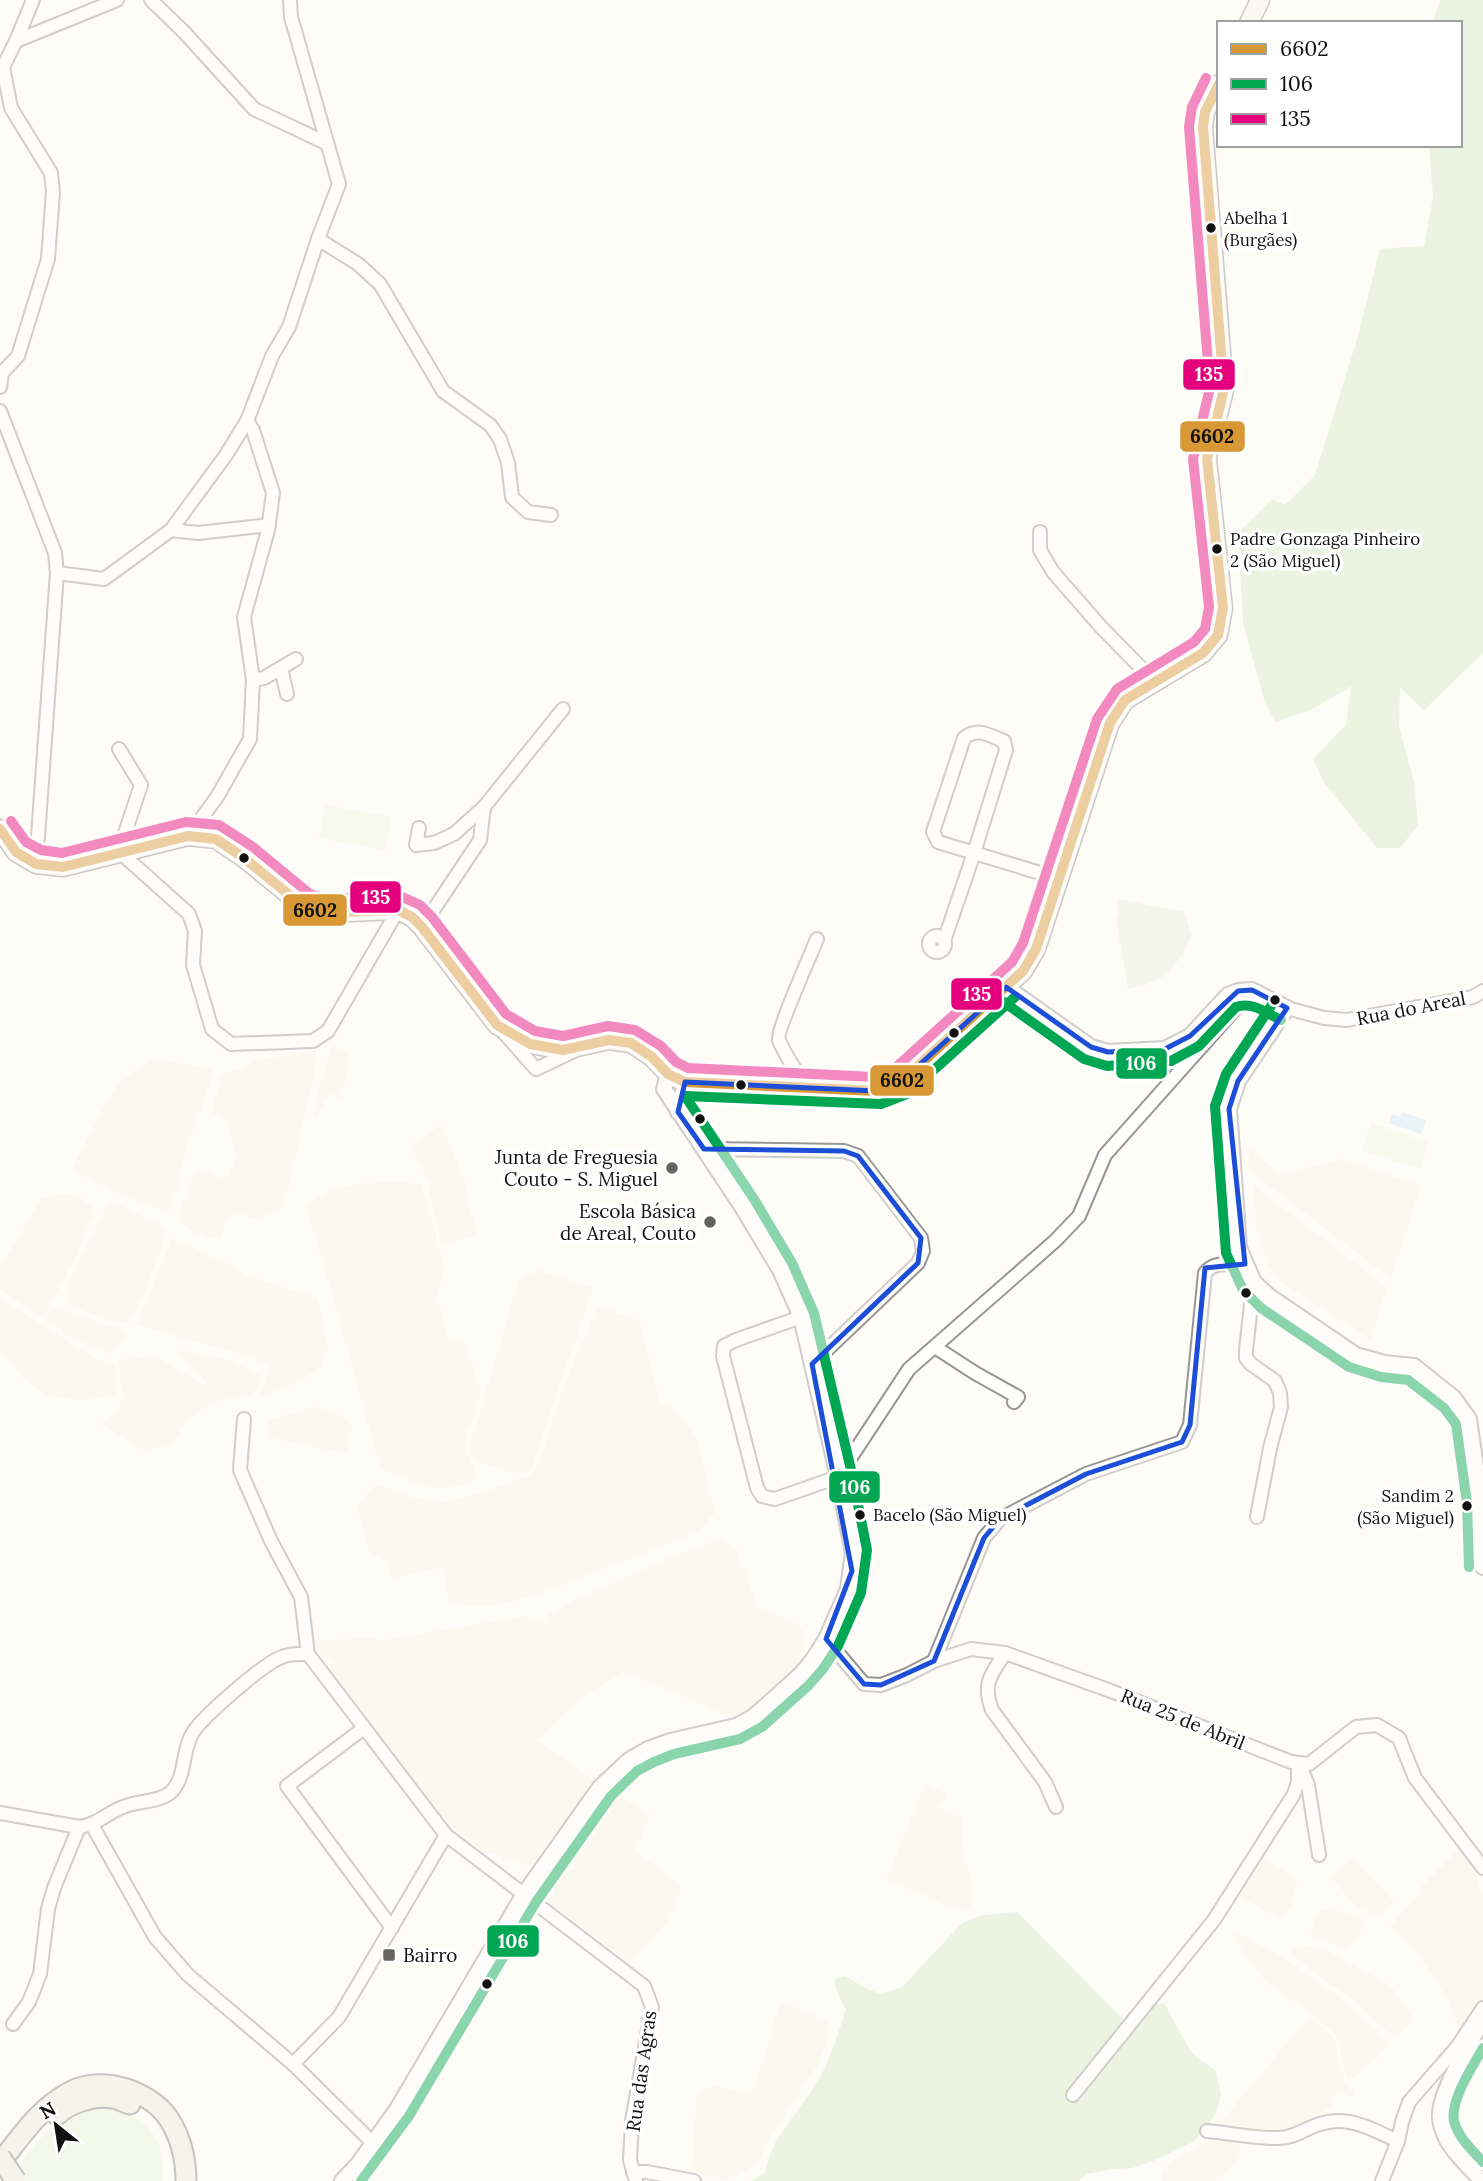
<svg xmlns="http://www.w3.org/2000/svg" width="1483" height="2181" font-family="Lora,serif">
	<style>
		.farmland { fill: #f9f7e4 }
		.green { fill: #e7f3d7 }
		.forest { fill: #d8eac5 }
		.cemetery { fill: #e9eedb }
		.pitch { fill: #f0f6e1 }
		.water { fill: #cde8f7 }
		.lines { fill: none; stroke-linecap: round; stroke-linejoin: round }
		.minor-casing { stroke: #979795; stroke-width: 16 }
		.tertiary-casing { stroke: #979795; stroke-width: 18 }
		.secondary-casing { stroke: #8e8d8b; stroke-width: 21 }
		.primary-casing { stroke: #858482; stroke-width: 23 }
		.minor { stroke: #fffffe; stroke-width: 12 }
		.tertiary { stroke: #fffffe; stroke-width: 14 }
		.secondary { stroke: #f6f4eb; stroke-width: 18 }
		.primary { stroke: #ede9dc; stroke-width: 19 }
		.primary-bridge-casing { stroke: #858482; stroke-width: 23; stroke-linecap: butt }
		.primary-bridge { stroke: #ede9dc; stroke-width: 19 }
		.bus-1-casing { stroke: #fff; stroke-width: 16 }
		.bus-2-casing { stroke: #fff; stroke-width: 16 }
		.bus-3-casing { stroke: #fff; stroke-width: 16 }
		.bus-1 { stroke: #d89835; stroke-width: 10 }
		.bus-2 { stroke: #00a651; stroke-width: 10 }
		.bus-3 { stroke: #e5007d; stroke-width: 10 }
		.marked { fill: none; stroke: #1d4ed8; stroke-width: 5; stroke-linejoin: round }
		.bus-dot { fill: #111; stroke: #fff; stroke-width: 2.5 }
		.poi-dot { fill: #646362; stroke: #fff; stroke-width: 2.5 }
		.labels { text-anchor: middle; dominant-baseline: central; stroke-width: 7; stroke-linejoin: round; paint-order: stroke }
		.bus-label { font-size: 17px; fill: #111; stroke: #fff; text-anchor: start }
		.street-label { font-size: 19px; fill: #111; stroke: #fff }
		.poi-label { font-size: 19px; fill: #111; stroke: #fff; text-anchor: end }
		.line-badge { stroke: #fff; stroke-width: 2.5 }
		.badge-label { font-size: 19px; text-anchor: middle; font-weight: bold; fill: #fff }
		.pale-badge-label { font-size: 19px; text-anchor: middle; font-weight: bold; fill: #111 }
	</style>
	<rect width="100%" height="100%" fill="#fdfcf7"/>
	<!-- farmland -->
	<g class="farmland">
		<path d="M331,1047L341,1049L347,1053L351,1060L340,1100L330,1093L316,1118L312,1115Z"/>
		<path d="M316,1050L315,1072L288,1189L283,1205L278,1213L251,1219L244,1214L230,1216L225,1223L222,1237L207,1239L178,1222L179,1215L194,1173L211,1169L219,1177L224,1178L230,1174L235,1159L231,1134L226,1121L212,1113L221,1074L245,1068L252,1061Z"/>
		<path d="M154,1059L209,1068L214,1073L187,1146L178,1185L168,1212L119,1194L71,1170L106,1103L119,1084L139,1067Z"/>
		<path d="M441,1125L465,1180L470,1210L478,1235L441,1244L428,1189L430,1184L411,1145Z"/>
		<path d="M1249,1148L1280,1174L1342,1159L1421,1186L1391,1279L1251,1172L1248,1165Z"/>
		<path d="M392,1182L422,1184L445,1269L437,1297L448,1336L467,1345L481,1394L472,1421L466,1432V1448L477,1477L470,1484L440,1489L422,1486L380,1468L327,1276L305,1204L328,1192L356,1184Z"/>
		<path d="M1254,1186L1387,1287L1371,1340L1278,1280L1268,1266L1256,1230Z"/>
		<path d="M64,1193L76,1195L93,1208L94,1213L81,1242L79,1252L43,1317L37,1315L0,1289V1268L41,1199Z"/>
		<path d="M110,1200L168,1228L143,1297L128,1323L102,1319L66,1302L67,1287Z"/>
		<path d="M172,1238L232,1266L245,1275L318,1298L328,1347L321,1366L306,1377L281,1389L260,1396L270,1365L244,1355L137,1325Z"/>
		<path d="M537,1270L593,1288L532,1468L526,1472L512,1473L482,1463L470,1455L469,1448L518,1282L523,1277Z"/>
		<path d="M0,1298L96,1359L115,1365L118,1396L83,1400L50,1397L27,1382L0,1352Z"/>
		<path d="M52,1306L127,1332L118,1348L111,1354L62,1333L63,1330L45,1322Z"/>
		<path d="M598,1306L640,1321L661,1405L670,1404L686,1423L698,1441L715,1513L698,1531L650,1551L533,1596L497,1605L468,1606L460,1605L449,1599L443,1567L391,1578L387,1562L369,1552L357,1507L368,1492L376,1486L385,1487L407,1496L447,1502L492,1489L531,1475L539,1462L564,1385Z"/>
		<path d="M181,1350L233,1361L263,1376L257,1390L250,1395L232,1400L225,1398L205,1407L185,1424L169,1448L159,1446L147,1452L101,1424L119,1409L122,1399L119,1360L143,1358L154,1355L206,1386L205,1381L178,1354Z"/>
		<path d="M314,1407L333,1411L352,1425L346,1453L311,1447L301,1443L268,1438L269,1420Z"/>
		<path d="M719,1539L736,1548L758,1607L797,1624L807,1636L805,1648L793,1670L760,1702L730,1718L686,1697L623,1672L592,1691L566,1712L537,1740L597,1782L536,1869L502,1856L485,1853L451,1826L408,1775L328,1669L330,1664H337L322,1656L316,1650L318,1641L366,1638L383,1640L525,1616L548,1624L549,1614L573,1601L667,1559Z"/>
		<path d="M926,1783L947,1795L939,1808L962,1819L963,1850L974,1895L971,1905L964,1912L956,1910L886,1878Z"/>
		<path d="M610,1790L650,1814L635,1851L681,1885L679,1895L665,1925L629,1962L547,1901L541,1895L540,1888L592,1812Z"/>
		<path d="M1460,1848L1474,1870L1483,1895V2000L1466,2025L1459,2029L1448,2000L1436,1979L1411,1946L1390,1927L1418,1895L1421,1887Z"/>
		<path d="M1353,1858L1394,1902L1380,1916L1357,1907L1331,1877Z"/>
		<path d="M1264,1859L1293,1876L1297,1881L1293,1903L1282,1920L1239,1896Z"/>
		<path d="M1320,1910L1346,1912L1366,1920L1355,1943L1345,1949L1314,1936L1310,1931Z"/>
		<path d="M1234,1934L1244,1936L1279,1955L1349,2004L1379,2033L1386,2045L1383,2052L1354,2078L1348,2080L1343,2065L1336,2036L1314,2015L1267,1983L1244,1955Z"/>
		<path d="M1300,1946L1313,1947L1329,1952L1383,1981L1395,1991L1414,2020L1396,2037L1389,2033L1355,2001L1325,1981L1290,1952Z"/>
		<path d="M787,2004L825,2020L830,2026L827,2043L815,2069L770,2138L759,2161L751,2168L732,2179L722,2180L709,2178L692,2169L697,2093L714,2086L752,2093L769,2041L774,2019L780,2005Z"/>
		<path d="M1310,2016L1334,2038L1345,2083L1354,2092V2095L1351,2096L1336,2092L1332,2106L1325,2110L1300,2125L1283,2129L1260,2131L1219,2124Z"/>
		<path d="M1233,2138L1239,2142L1241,2152L1236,2163L1214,2181H1161V2172L1172,2161L1209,2140Z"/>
	</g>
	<!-- green -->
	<path class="green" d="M104,2108C145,2114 167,2138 163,2181H23L15,2170C33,2148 53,2117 81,2110C88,2108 97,2108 104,2108Z"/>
	<!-- forest -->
	<g class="forest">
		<path d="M1441,0H1483V653L1424,710L1400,687L1399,727L1414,781L1418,825L1400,848H1377L1325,784L1313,759L1346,725L1351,686L1313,709L1276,722L1265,703L1243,623L1238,533L1272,499L1285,505L1315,475L1358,336L1380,249L1424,246L1433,198L1429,145H1460V23H1434L1435,14Z"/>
		<path d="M1017,1912L1126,2022L1077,2080L1067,2096L1076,2100L1155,2005L1164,2003L1190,2050L1195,2056L1216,2071L1221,2094L1216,2114L1195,2141L1153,2161L1132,2168L1113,2169L1087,2174L1079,2181H750L765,2173C772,2134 803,2109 821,2075C832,2055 839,2031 846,2009L838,1995L834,1979L845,1976L865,1988L881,1994L902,1987L962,1923L983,1915Z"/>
	</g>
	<!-- cemetery -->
	<path class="cemetery" d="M1117,899L1185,912L1191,936L1183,953L1168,974L1145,985L1128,989L1116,919L1118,914Z"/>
	<!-- pitch -->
	<g class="pitch">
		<path d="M325,805L391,817L385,850L319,838Z"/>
		<path d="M1371,1123L1428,1142L1420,1169L1362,1151Z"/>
	</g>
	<!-- water -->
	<path class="water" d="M1402,1112L1426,1120L1421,1134L1389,1123L1392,1114L1400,1117Z"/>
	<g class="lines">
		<!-- minor casing -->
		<g class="minor-casing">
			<g id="minor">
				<path d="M151,0L184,32L254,109L326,143"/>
				<path d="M16,41L117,0"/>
				<path d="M318,239L358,264L380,284L443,391L490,425L500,439L508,463L512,497L528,512L551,515"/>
				<path d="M0,387L2,373L18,356L48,259L53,192L51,173L11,108L3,67L16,41L33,0"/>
				<path d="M0,411L55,553L57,573L36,864"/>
				<path d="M171,530L198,533L269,525"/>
				<path d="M1040,532V550L1053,572L1101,627L1155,682"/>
				<path d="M57,573L104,579L171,530L226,455L247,421L272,356L289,327L318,239L339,184L291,17L290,0"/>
				<path d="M281,668L287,694"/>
				<path d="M253,680L264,678L296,659"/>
				<path d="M119,749L141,785L122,842V854L189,914L195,931L193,965L212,1029L231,1044L313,1041L328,1031L398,910"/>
				<path d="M419,828L416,845L434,843L454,834L484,807L563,709"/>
				<path d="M199,837L201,819L217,797L250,739L253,680L244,617L268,530L273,493L253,430L247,421"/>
				<path d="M422,927L480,840L484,807"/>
				<circle cx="937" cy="944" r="8"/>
				<path d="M944,941L974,853L1006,750L1004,741C988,735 978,727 964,738L933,832L938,842L1060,879"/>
				<path d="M1287,1008L1324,1018L1347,1020L1473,997L1483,991"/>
				<path d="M504,1033L536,1069L574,1051"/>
				<path d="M806,1088C799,1073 784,1055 779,1040C776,1032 811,954 817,939"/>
				<path d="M704,1149L844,1151L858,1156L921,1238L923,1251L918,1263L812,1364"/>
				<path d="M801,1317L736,1340L724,1346L723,1356L757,1488L762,1496L775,1499L838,1477L909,1369L1055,1241L1079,1216L1105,1155L1252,990"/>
				<path d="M935,1347L975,1373L1018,1397L1014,1402"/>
				<path d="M244,1419L240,1470L271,1541L301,1597L308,1654"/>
				<path d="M1257,1517L1270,1448L1281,1407L1280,1393L1275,1381L1251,1364L1246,1358V1350L1252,1296L1260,1288"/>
				<path d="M826,1639L864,1684L881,1685L907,1675L934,1661L971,1649L1005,1653L1111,1691L1291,1762L1309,1764L1356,1727L1377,1725L1399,1738L1415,1778L1483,1868"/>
				<path d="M1005,1653C991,1675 982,1683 992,1710L1045,1782L1056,1807"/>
				<path d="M308,1654L446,1835L644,1986L652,2007L632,2121L630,2160L636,2181"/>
				<path d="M934,1661L984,1538L1000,1519L1086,1474L1182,1442L1190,1425L1205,1273C1215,1260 1230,1266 1245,1264"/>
				<path d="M364,1728L287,1786L392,1928"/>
				<path d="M1300,1766L1308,1785L1319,1855"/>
				<path d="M0,1813L79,1827C97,1825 107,1813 123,1807C138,1800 162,1803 173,1790C186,1775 182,1751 192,1734C201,1718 264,1663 282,1657C290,1653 299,1654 308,1654"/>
				<path d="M92,1825L155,1937L188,1975L293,2064L373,2143"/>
				<path d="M13,2024L29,2002L40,1974L48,1909L54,1888L79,1827"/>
				<path d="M293,2064L339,2017L446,1835"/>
				<path d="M1073,2095L1214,1920L1294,1794L1298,1782V1763"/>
				<path d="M1207,2131C1230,2133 1256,2139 1279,2138C1294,2138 1306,2128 1320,2124C1348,2114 1373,2130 1398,2141"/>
				<path d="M633,2172H647L694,2181"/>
				<path d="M1382,2181L1398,2141L1402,2122L1409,2102L1457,2047L1483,2008"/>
			</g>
		</g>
		<!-- tertiary casing -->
		<g class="tertiary-casing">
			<g id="tertiary">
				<path d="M1006,987L1091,1047L1108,1052L1165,1049L1190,1036L1228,995L1238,991L1252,990L1287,1008L1238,1081L1229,1109L1239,1248L1254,1282L1269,1296L1356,1355L1384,1363L1414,1366L1454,1398L1469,1419L1481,1502L1483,1567"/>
				<path d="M678,1112L685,1082"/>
				<path d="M342,2181L358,2164L397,2109L524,1894L600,1787L629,1760L648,1749L670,1741L736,1726L753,1717L799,1676L812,1661L826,1639L848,1589L853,1553L838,1477L801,1317L780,1270L742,1207L664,1089L668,1074"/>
				<path d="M1482,2181C1470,2168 1455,2155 1447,2140C1443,2132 1439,2122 1440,2114C1441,2088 1470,2044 1483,2020"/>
			</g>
		</g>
		<!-- secondary casing -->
		<g class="secondary-casing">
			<g id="secondary">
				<path d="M1249,23L1260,0"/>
				<path d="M0,829L16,852L36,864L63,867L188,836L216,839L244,858L303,906L324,913L398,910L412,917L422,927L497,1025L530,1044L563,1050L609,1040L631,1043L652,1057L668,1074L685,1082L876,1091L899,1083L1023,971L1036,949L1110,723L1125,700L1203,653L1218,635L1223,608L1207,459C1210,435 1220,413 1224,389L1203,127L1205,112L1219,84"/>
			</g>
		</g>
		<!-- primary casing -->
		<g class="primary-casing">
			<g id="primary">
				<path d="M57,2115C69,2103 95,2095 112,2098C118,2099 124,2102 130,2104"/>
				<path d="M0,2163C22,2135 40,2107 72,2091C103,2075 150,2091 169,2119C181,2138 186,2159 186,2181"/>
			</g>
		</g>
		<!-- minor -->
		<use href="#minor" class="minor"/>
		<!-- tertiary -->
		<use href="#tertiary" class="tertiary"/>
		<!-- secondary -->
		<use href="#secondary" class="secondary"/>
		<!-- primary -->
		<use href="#primary" class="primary"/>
		<!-- primary-bridge casing -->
		<g class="primary-bridge-casing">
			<path id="primary-bridge" d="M0,2157L16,2181"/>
		</g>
		<!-- primary-bridge -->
		<use href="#primary-bridge" class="primary-bridge"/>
		<!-- bus-1 casing -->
		<g class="bus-1-casing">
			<path id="bus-1" d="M0,829L16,852L36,864L63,867L188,836L216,839L244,858L303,906L324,913L398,910L412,917L422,927L497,1025L530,1044L563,1050L609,1040L631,1043L652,1057L668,1074L685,1082L876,1091L899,1083L1023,971L1036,949L1110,723L1125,700L1203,653L1218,635L1223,608L1207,459L1224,389L1203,127L1205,112L1219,84"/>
		</g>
		<!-- bus-2 casing -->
		<g class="bus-2-casing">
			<g id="bus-2">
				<path d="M998,998L1084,1059L1107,1066L1171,1061L1199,1046L1236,1007C1252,1001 1266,1013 1281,1020"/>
				<path d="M1275,1000L1226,1074L1215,1106L1226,1253L1243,1290L1261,1308L1349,1367L1381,1377L1408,1380L1444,1408L1456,1424L1467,1503L1469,1567"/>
				<path d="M1483,2048C1473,2066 1450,2100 1454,2121C1458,2137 1472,2150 1483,2162"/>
				<path d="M361,2181L409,2116L536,1902L611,1796L637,1771L654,1762L674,1754L740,1739L762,1727L808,1686L823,1669L838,1646L861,1593L867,1550L852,1474L814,1313L792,1263L754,1199L685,1096L881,1104L907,1094L1015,997"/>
			</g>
		</g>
		<!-- bus-3 casing -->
		<g class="bus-3-casing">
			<path id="bus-3" d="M11,821L26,842L41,850L62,853L186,822L219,825L253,847L310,894L326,899L400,896L420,905L432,917L506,1014L535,1031L563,1036L608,1026L635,1030L661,1046L676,1062L688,1068L874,1077L892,1071L1012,962L1023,943L1097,719L1117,689L1194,642L1205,629L1209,607L1193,459L1210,388L1189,127L1192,107L1206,78"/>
		</g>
		<!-- bus-1 -->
		<use href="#bus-1" class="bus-1"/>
		<!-- bus-2 -->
		<use href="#bus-2" class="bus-2"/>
		<!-- bus-3 -->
		<use href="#bus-3" class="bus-3"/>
	</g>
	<!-- marked area -->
	<path d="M0 0H1483V2181H0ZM1006,987L1091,1047L1108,1052L1165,1049L1190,1036L1238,991L1252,990L1287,1008L1238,1081L1229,1109L1245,1264L1205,1268L1190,1425L1182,1442L1086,1474L1000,1519L984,1538L934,1661L881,1685L864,1684L826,1639L852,1571L812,1364L918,1263L921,1238L858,1156L844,1151L704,1149L678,1112L685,1082L876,1091L899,1083Z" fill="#fdfcf7" fill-opacity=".55" fill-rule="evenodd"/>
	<path class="marked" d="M1006,987L1091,1047L1108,1052L1165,1049L1190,1036L1238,991L1252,990L1287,1008L1238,1081L1229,1109L1245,1264L1205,1268L1190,1425L1182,1442L1086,1474L1000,1519L984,1538L934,1661L881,1685L864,1684L826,1639L852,1571L812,1364L918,1263L921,1238L858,1156L844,1151L704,1149L678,1112L685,1082L876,1091L899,1083Z"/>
	<!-- markers -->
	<g class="bus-dot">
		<circle cx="1211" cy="228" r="6"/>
		<circle cx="1217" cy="549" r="6"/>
		<circle cx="244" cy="858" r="6"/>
		<circle cx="1275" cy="1000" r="6"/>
		<circle cx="954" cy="1033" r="6"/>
		<circle cx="741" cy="1085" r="6"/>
		<circle cx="700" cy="1119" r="6"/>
		<circle cx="1246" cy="1293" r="6"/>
		<circle cx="1467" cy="1506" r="6"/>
		<circle cx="860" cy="1515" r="6"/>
		<circle cx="487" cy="1984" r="6"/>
	</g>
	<g class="poi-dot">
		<circle cx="672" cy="1168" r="7"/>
		<circle cx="710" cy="1222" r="7"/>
		<rect x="382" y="1948" width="14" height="14" rx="3.5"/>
	</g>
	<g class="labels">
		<!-- bus labels -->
		<g class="bus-label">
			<text x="1224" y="218">Abelha 1<tspan x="1224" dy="22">(Burgães)</tspan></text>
			<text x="1230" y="539">Padre Gonzaga Pinheiro<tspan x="1230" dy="22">2 (São Miguel)</tspan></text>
			<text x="1454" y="1496" text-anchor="end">Sandim 2<tspan x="1454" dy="22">(São Miguel)</tspan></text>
			<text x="873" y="1515">Bacelo (São Miguel)</text>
		</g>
		<!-- street labels -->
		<g class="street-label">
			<text transform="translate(1411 1008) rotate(-11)">Rua do Areal</text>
			<text transform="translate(1183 1719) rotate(22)">Rua 25 de Abril</text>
			<text transform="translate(641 2071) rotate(-82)">Rua das Agras</text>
		</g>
		<!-- poi labels -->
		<g class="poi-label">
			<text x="658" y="1157">Junta de Freguesia<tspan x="658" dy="22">Couto - S. Miguel</tspan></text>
			<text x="696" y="1211">Escola Básica<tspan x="696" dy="22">de Areal, Couto</tspan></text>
			<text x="403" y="1955" text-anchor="start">Bairro</text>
		</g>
	</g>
	<g class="line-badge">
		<rect x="1182" y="358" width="54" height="33" rx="7" fill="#e5007d"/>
		<rect x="1179" y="420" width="67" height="33" rx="7" fill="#d89835"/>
		<rect x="349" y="880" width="53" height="34" rx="7" fill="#e5007d"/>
		<rect x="282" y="893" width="66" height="34" rx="7" fill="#d89835"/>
		<rect x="950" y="977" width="53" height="34" rx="7" fill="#e5007d"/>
		<rect x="1115" y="1047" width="53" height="33" rx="7" fill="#00a651"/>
		<rect x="869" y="1064" width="66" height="33" rx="7" fill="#d89835"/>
		<rect x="828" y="1470" width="53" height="34" rx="7" fill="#00a651"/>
		<rect x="486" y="1924" width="54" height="34" rx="7" fill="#00a651"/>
	</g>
	<g class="badge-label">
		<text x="1209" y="381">135</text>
		<text x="376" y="904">135</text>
		<text x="977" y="1001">135</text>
		<text x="1141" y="1070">106</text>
		<text x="855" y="1494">106</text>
		<text x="513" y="1948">106</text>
	</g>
	<g class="pale-badge-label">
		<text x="1212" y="443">6602</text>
		<text x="315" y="917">6602</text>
		<text x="902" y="1087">6602</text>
	</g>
	<!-- legend -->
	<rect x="1217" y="21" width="245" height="126" fill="#ffffff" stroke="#a0a0a0" stroke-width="2"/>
	<rect x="1231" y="44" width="35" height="10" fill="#d89835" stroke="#a0a0a0" stroke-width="2"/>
	<text x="1280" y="56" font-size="21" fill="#111111">6602</text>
	<rect x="1231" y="79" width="35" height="10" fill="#00a651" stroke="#a0a0a0" stroke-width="2"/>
	<text x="1280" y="91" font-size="21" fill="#111111">106</text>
	<rect x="1231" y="114" width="35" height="10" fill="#e5007d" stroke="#a0a0a0" stroke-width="2"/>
	<text x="1280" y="126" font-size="21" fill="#111111">135</text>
	<!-- north arrow -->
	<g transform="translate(56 2125) rotate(330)" stroke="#ffffff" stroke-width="5" paint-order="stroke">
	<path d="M0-5L12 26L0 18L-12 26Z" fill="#111111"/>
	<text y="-10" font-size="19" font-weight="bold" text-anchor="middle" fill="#111111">N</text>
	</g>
</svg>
